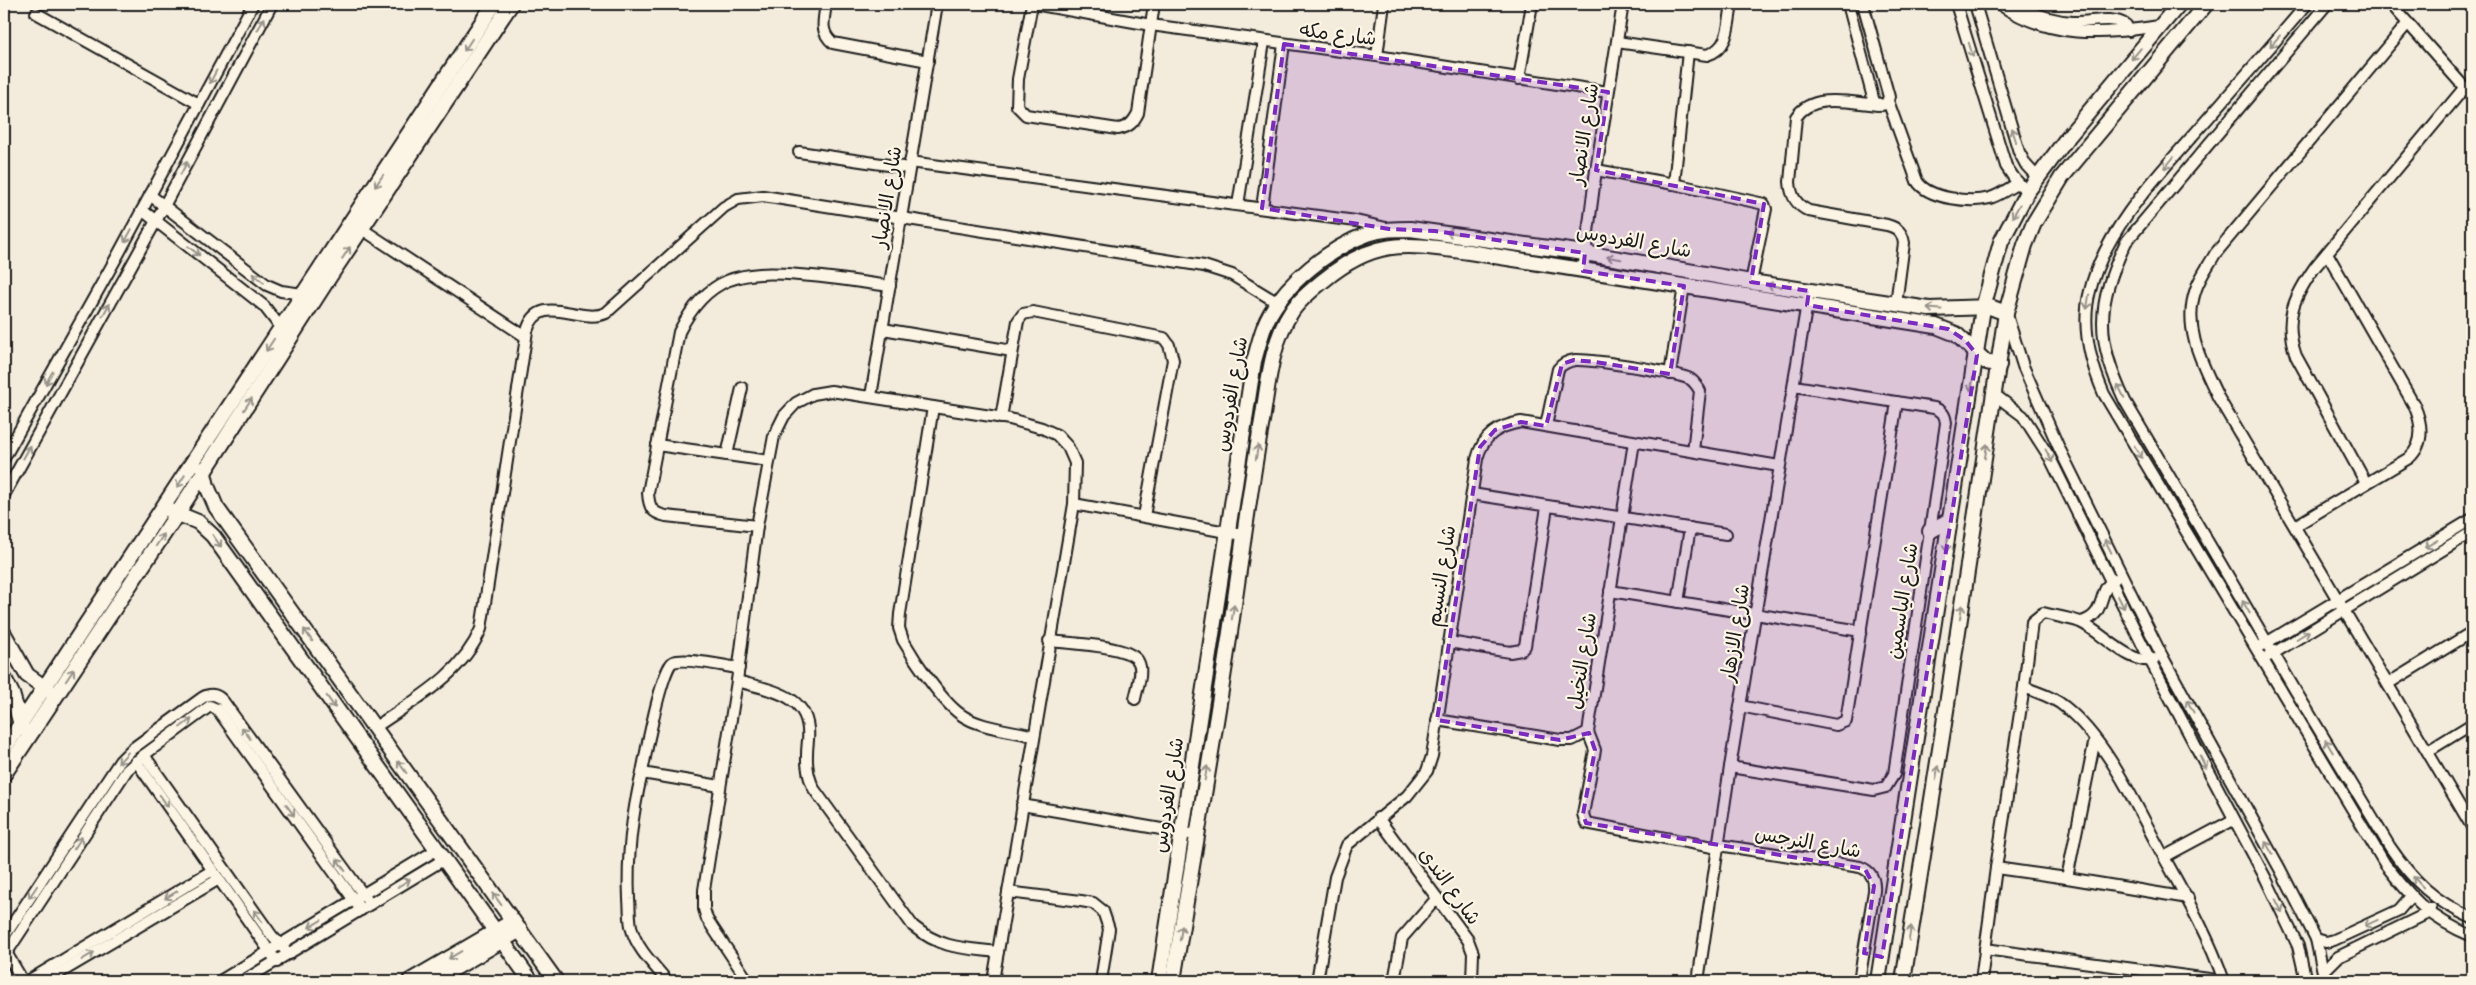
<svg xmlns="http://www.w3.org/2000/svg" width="2476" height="985" font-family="Caveat,'Playpen Sans Arabic',sans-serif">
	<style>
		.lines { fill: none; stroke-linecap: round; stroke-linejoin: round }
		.street-casing { stroke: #1c1c1c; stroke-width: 14 }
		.secondary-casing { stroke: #1c1c1c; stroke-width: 18 }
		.street { stroke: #fcf5e5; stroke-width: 10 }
		.secondary { stroke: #fcf5e5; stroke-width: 14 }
		.oneway { stroke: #97938b }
		.marked { fill: #7b2cbf; fill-opacity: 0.2; stroke: #7b2cbf; stroke-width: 4; stroke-dasharray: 10 6; stroke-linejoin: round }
		.labels { text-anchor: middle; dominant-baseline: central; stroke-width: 4.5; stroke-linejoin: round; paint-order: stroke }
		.street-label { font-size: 20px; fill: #1c1c1c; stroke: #fcf5e5 }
	</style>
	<rect width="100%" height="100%" fill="#f3ecdd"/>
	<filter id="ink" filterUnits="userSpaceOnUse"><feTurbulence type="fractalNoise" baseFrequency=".02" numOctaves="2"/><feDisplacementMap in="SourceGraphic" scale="10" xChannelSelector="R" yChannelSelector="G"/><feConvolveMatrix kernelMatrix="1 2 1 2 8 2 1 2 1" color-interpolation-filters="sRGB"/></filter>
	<g filter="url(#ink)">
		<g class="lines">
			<!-- street casing -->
			<g class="street-casing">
				<g id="street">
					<path d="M826,4C824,20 819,31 833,43L928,61"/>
					<path d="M1032,4L1018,79L1017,106L1026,115L1118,129C1129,127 1133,123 1138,113L1154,4"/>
					<path d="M1034,4L1151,25L1377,56L1608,92"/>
					<path d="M1848,4L1873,98L1874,102L1882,105L1886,104L1889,97L1863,4"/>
					<path d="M1956,4L2006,166L2014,178L2027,192"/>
					<path d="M1975,4L2019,152L2026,165L2037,177"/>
					<path d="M1999,4C2051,39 2100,35 2159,26"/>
					<path d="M2014,4C2033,14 2052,21 2073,22C2090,23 2111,15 2126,25L2129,31"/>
					<path d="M2307,4C2273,44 2238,84 2203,124C2161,172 2105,228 2090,291C2081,325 2090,362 2104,394L2385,864C2413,900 2429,918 2472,936"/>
					<path d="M2327,4L2126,242C2096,305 2095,338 2125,401L2295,690L2390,847C2413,881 2434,901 2472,918"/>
					<path d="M2391,4L2472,96"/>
					<path d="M36,13L199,104"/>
					<path d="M2408,23L2215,254C2209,265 2200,277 2196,289C2182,327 2202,363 2218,397L2472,827"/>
					<path d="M1617,42L1707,55C1730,48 1728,24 1732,4"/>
					<path d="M1377,56L1384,4"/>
					<path d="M1519,79L1532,4"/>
					<path d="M1888,101L1917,181C1928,199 1971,203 1990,198C2000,195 2009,188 2018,183"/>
					<path d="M1878,105C1852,103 1813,92 1796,117L1790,182C1791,196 1796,205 1809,211L1887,225C1898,228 1902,232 1904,243L1896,304"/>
					<path d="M799,152L909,168"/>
					<path d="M910,162L1356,221L1386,228"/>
					<path d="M1596,170L1674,184L1764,204L1766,209L1751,282"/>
					<path d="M1674,184L1688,52"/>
					<path d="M150,195L267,285L281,291L303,294"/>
					<path d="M1238,205L1264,42"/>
					<path d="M1262,208L1284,44"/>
					<path d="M142,210L264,306L281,328"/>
					<path d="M362,229L526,337"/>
					<path d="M1583,271L1596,170L1623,4"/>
					<path d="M2007,315L2023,366L2059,448L2162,656L2280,869L2316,939L2326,942L2334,940L2399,910L2411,896"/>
					<path d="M883,329L1012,351"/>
					<path d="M1670,374L1684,286"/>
					<path d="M1995,395L2023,416L2050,458L2150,660L2266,879L2298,946L2306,981"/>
					<path d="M871,396L937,4"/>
					<path d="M933,407L900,614L899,628L903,640C915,661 941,700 960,714C979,728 1011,730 1034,736"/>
					<path d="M1001,418L1018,321L1023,314L1033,312L1164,338L1169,345L1173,360L1144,516"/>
					<path d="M1546,426L1558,369C1562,364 1568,361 1575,360C1591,359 1676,372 1690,379C1695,382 1697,386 1700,391L1693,451"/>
					<path d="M657,445L769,461"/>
					<path d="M727,455L742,388"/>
					<path d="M4,458L119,253L253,4"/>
					<path d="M2366,483L2296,356C2283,319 2294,297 2315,267L2465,87"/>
					<path d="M1472,494L1726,534"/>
					<path d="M4,495L156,221L272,4"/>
					<path d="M1074,504L1243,535"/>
					<path d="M757,526L666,516C652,513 649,508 648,493L679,332C707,276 741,270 799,275C830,277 860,282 890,286"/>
					<path d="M2295,526L2409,458C2425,443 2422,423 2414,405L2327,253"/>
					<path d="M1610,591L1861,631"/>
					<path d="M1678,602L1690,528"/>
					<path d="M2081,622C2108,615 2096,590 2115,579"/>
					<path d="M1049,641C1068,643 1129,645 1138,661C1144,671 1137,688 1135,699"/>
					<path d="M1449,642L1510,652L1521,650L1525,646L1547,507"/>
					<path d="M2261,646L2472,519"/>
					<path d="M2269,656L2472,532"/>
					<path d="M737,681C772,691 812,694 808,740C806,758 806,773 814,789L913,926C941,949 964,948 998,952"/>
					<path d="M2389,683L2472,632"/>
					<path d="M2024,687C2038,693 2054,697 2065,707C2107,741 2134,802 2159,848C2183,892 2208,934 2224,981"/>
					<path d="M1740,706L1836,725L1846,721L1897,402"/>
					<path d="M1437,720L1560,740H1572L1588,732L1634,442"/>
					<path d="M374,728C414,700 461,676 481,629L527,331C539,290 579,325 606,313L724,207L738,199L763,196L1204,266L1232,275L1278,303"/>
					<path d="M1588,732L1595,750L1583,814L1586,823L1718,848"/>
					<path d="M2095,739L2067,878L2188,898"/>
					<path d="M2428,751L2472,724"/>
					<path d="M144,755L272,936L289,954"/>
					<path d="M136,761L277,962"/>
					<path d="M1730,767L1874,790L1886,787L1894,774L1946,423C1945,415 1943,411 1934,408L1794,386"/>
					<path d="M642,773C645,756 662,667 673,662C686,657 723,666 739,668"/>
					<path d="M1022,805L1196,835"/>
					<path d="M1378,818L1468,940L1473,953L1472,981"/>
					<path d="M1719,845L1860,867C1871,871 1875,878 1874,891L1859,981"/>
					<path d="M2164,857L2233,820"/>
					<path d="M1996,868L2067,878"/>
					<path d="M1008,892L1081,901L1093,903L1103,911L1109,929L1101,981"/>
					<path d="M4,937L120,761L132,749L202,698C210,693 217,694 223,701L370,904"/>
					<path d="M2316,939L2323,972"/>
					<path d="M4,949L23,981"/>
					<path d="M1985,949L2224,981"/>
					<path d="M4,957L127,770L144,755L210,706L217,709L361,910"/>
					<path d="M4,973L9,981"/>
					<path d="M28,981L213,870"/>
					<path d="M46,981L219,879"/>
					<path d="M220,981L436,850"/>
					<path d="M243,981L443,860"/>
					<path d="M667,981C655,966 637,949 632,930C629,921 630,909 629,899C627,857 632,814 642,773L720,786"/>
					<path d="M748,981L707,919L704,909V890L737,681L757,526L774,436L784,416L796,403L813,394L831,391L1010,419L1042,428L1057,435L1068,447L1075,463L1074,504L993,981"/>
					<path d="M1317,981L1335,877L1347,845L1407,796L1427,771L1432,756L1477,459C1483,435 1498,426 1521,422L1779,466"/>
					<path d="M1394,981L1402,938L1437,898"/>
					<path d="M1698,981L1730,767L1809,291"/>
					<path d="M1981,981L1996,868L2024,687L2032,622L2043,613C2055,616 2069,618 2080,622C2101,631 2131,667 2154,659"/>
					<path d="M2324,981L2323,972L2338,957L2428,913L2431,908"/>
				</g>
			</g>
			<!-- secondary casing -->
			<g class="secondary-casing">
				<g id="secondary">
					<path d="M203,469L207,486L216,507L556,981"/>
					<path d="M171,511L198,522L213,536L531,981"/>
					<path d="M1930,531L1950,520"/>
					<path d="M4,634L27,675L51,692"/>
					<path d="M4,678L12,694L22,728"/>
					<path d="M4,749L494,4"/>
					<path d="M4,774L177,514L330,276L511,4"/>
					<path d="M410,981L513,921"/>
					<path d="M433,981L520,930"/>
					<path d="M1159,981L1254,361C1258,348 1261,333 1267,320C1285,283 1330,248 1368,234C1382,229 1396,229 1410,229L1585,253L1751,282L1929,309L1990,307L2006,313"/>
					<path d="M1173,981C1193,856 1216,731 1234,605C1243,544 1251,482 1262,421C1268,385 1271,342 1292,311C1300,299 1313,289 1324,280C1376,237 1407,244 1469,252L1936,326L1956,334L1986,362L1999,365"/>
					<path d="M1878,981L1983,308L2001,242L2027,192L2068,137L2179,4"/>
					<path d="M1903,981L1944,724L2006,313L2025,245L2034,223L2062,177L2206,4"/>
				</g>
			</g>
			<!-- street -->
			<use href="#street" class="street"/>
			<!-- secondary -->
			<use href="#secondary" class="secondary"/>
		</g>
		<!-- one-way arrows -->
		<defs><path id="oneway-shaft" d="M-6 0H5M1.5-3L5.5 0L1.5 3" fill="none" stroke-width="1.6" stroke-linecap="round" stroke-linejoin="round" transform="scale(1.25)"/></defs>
		<g class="oneway">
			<use href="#oneway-shaft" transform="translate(261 24) rotate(-61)"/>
			<use href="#oneway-shaft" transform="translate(2275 41) rotate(131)"/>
			<use href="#oneway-shaft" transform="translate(468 45) rotate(123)"/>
			<use href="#oneway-shaft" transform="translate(1971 50) rotate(73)"/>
			<use href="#oneway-shaft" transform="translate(2136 54) rotate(130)"/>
			<use href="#oneway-shaft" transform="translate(213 77) rotate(118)"/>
			<use href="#oneway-shaft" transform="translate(2014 135) rotate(-107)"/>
			<use href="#oneway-shaft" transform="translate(2169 163) rotate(129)"/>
			<use href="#oneway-shaft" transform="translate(184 168) rotate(-62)"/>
			<use href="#oneway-shaft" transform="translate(379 181) rotate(124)"/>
			<use href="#oneway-shaft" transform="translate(2016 211) rotate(119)"/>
			<use href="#oneway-shaft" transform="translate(1453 233) rotate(-172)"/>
			<use href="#oneway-shaft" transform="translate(128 236) rotate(119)"/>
			<use href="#oneway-shaft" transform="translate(194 251) rotate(38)"/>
			<use href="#oneway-shaft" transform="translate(346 253) rotate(-56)"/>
			<use href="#oneway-shaft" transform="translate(1614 258) rotate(-170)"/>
			<use href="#oneway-shaft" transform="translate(258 278) rotate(-142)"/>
			<use href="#oneway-shaft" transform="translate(1774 286) rotate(-171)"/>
			<use href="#oneway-shaft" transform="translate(2088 302) rotate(99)"/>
			<use href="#oneway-shaft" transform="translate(1934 309) rotate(-176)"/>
			<use href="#oneway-shaft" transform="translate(106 310) rotate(-61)"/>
			<use href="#oneway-shaft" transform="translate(270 345) rotate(123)"/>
			<use href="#oneway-shaft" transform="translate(49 378) rotate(119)"/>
			<use href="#oneway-shaft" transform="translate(1972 384) rotate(100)"/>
			<use href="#oneway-shaft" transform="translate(2121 391) rotate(-116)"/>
			<use href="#oneway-shaft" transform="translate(248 404) rotate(-57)"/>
			<use href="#oneway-shaft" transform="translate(1986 451) rotate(-81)"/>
			<use href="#oneway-shaft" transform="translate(27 452) rotate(-61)"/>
			<use href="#oneway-shaft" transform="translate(1257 452) rotate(-81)"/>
			<use href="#oneway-shaft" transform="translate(2138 452) rotate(59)"/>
			<use href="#oneway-shaft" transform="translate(2049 456) rotate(62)"/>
			<use href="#oneway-shaft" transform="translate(181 481) rotate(123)"/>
			<use href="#oneway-shaft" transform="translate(160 540) rotate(-56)"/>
			<use href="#oneway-shaft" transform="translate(217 541) rotate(54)"/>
			<use href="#oneway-shaft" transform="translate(1947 544) rotate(98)"/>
			<use href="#oneway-shaft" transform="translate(2431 544) rotate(149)"/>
			<use href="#oneway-shaft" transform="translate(2108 546) rotate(-117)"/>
			<use href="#oneway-shaft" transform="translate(2121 602) rotate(63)"/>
			<use href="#oneway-shaft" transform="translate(2246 607) rotate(-120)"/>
			<use href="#oneway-shaft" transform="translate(1233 612) rotate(-81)"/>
			<use href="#oneway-shaft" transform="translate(1961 612) rotate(-81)"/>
			<use href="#oneway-shaft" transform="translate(308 635) rotate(-125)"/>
			<use href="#oneway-shaft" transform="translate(2303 635) rotate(-32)"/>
			<use href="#oneway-shaft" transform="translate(70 675) rotate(-56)"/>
			<use href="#oneway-shaft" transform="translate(331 702) rotate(55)"/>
			<use href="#oneway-shaft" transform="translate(2190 706) rotate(-119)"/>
			<use href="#oneway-shaft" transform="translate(186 723) rotate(-37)"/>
			<use href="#oneway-shaft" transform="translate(246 733) rotate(-126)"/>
			<use href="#oneway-shaft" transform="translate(2329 746) rotate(-121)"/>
			<use href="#oneway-shaft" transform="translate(123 758) rotate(132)"/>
			<use href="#oneway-shaft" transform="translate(2203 762) rotate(63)"/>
			<use href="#oneway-shaft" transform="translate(402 767) rotate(-126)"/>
			<use href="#oneway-shaft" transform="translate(1206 773) rotate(-80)"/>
			<use href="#oneway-shaft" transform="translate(1937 773) rotate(-81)"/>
			<use href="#oneway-shaft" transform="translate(164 801) rotate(55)"/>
			<use href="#oneway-shaft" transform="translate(290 810) rotate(54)"/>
			<use href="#oneway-shaft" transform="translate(78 843) rotate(-57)"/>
			<use href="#oneway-shaft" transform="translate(2269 848) rotate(-120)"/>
			<use href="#oneway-shaft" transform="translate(341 865) rotate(-126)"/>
			<use href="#oneway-shaft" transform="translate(2418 882) rotate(-133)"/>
			<use href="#oneway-shaft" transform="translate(404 883) rotate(-32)"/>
			<use href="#oneway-shaft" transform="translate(33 892) rotate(123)"/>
			<use href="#oneway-shaft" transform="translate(171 895) rotate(149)"/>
			<use href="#oneway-shaft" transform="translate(497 899) rotate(-126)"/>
			<use href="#oneway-shaft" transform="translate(2279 906) rotate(64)"/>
			<use href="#oneway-shaft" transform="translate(258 916) rotate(-125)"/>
			<use href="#oneway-shaft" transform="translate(2371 923) rotate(155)"/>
			<use href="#oneway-shaft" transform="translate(315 924) rotate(149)"/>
			<use href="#oneway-shaft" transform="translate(1181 933) rotate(-81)"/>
			<use href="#oneway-shaft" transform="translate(1910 933) rotate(-81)"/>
			<use href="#oneway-shaft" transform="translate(455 955) rotate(149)"/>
			<use href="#oneway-shaft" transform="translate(88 956) rotate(-31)"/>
		</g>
	</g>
	<!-- marked area -->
	<path class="marked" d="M1284,44L1608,92L1596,170L1764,204L1751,282L1809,291L1807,305L1948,329L1965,340L1977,355L1882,957L1864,953L1874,886L1865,869L1586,823L1583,814L1595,750L1589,733L1560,740L1437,720L1480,447L1495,430L1521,422L1546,426L1562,364L1574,360L1595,362L1670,374L1684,286L1583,271L1585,253L1435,231L1389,229L1262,208Z"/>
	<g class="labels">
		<!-- street labels -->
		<g class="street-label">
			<text transform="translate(1338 34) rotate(7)">شارع مكه</text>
			<text transform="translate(1584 134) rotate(-81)">شارع الانصار</text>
			<text transform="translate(887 197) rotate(-81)">شارع الانصار</text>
			<text transform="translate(1634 241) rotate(10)">شارع الفردوس</text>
			<text transform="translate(1231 394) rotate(-80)">شارع الفردوس</text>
			<text transform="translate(1441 576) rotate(-81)">شارع النسيم</text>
			<text transform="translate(1902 601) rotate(-81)">شارع الياسمين</text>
			<text transform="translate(1735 633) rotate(-81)">شارع الازهار</text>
			<text transform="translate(1582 661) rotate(-81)">شارع النخيل</text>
			<text transform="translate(1168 795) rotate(-81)">شارع الفردوس</text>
			<text transform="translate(1808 842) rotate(10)">شارع النرجس</text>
			<text transform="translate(1450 886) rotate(54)">شارع الندى</text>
		</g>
	</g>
	<!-- margin -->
	<rect width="2476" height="985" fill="none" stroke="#fcf5e5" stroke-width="20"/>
	<rect x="10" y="10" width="2456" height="965" fill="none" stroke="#1c1c1c" stroke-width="2" filter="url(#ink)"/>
</svg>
